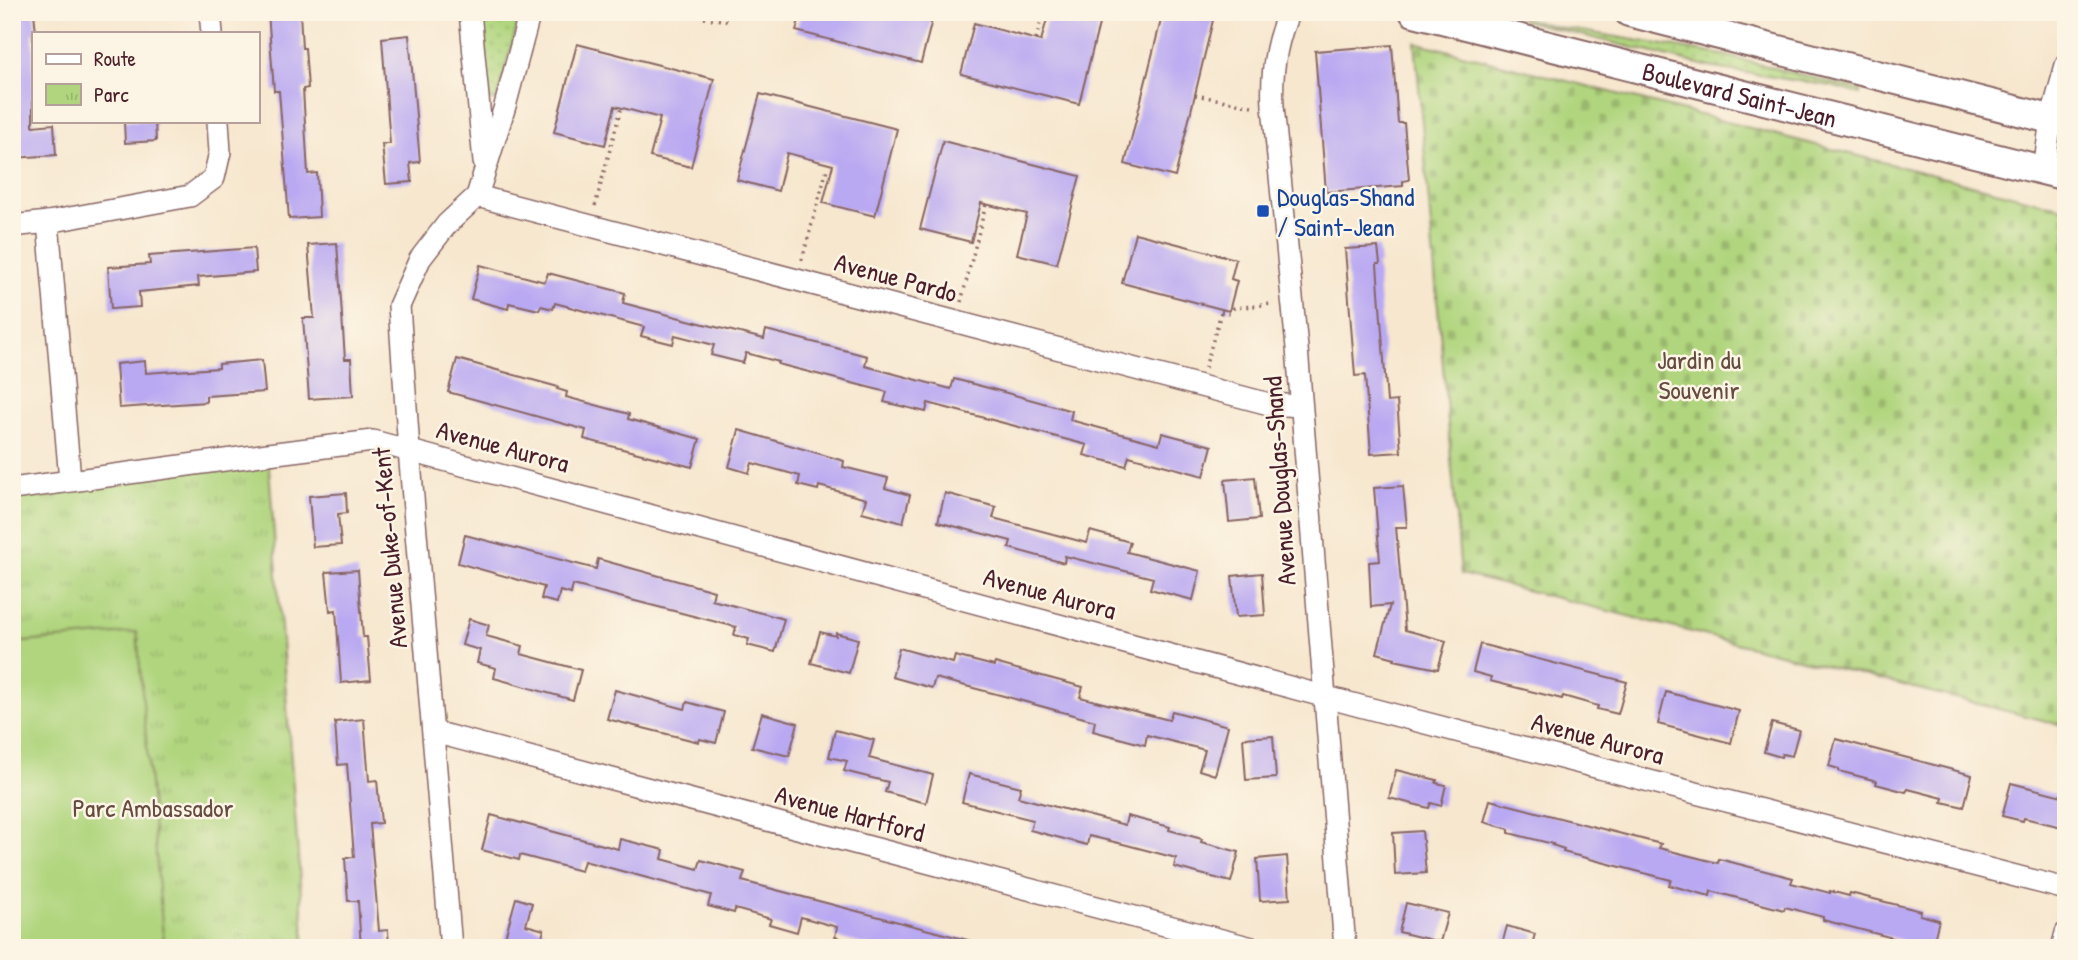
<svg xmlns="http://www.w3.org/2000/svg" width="2078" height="960" font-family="'Patrick Hand',sans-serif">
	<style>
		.grass { fill: url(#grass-dots); stroke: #7d7a54; stroke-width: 2 }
		.cemetery { fill: url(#cemetery-stones); stroke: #7d7a54; stroke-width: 2 }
		.park { fill: url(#park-tufts); stroke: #7d7a54; stroke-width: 2 }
		.pitch { fill: #b0d57e; stroke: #7d7a54; stroke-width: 2 }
		.building { fill: #b9a8f2 }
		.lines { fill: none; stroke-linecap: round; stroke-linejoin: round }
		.minor-casing { stroke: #876564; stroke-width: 24 }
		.major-casing { stroke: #876564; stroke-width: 32 }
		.path { stroke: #876564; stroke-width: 3.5; stroke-dasharray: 2 5; stroke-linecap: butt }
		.minor { stroke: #fff; stroke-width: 21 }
		.major { stroke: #fff; stroke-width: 28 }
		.transit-dot { fill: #1a4fb4; stroke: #fcf5e5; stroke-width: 2.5 }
		.labels { text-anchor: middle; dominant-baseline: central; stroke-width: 5; stroke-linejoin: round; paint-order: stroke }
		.street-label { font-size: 26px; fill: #4a1f2b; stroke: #fcf5e5 }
		.transit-label { font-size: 26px; fill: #164399; stroke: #fcf5e5; text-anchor: start }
		.park-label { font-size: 26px; fill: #644c40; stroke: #fcf5e5 }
	</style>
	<defs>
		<pattern id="grass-dots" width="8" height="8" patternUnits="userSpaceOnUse" patternTransform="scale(1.75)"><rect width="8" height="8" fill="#b0d57e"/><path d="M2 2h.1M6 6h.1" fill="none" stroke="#99b66d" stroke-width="1.8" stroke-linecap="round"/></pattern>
		<pattern id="cemetery-stones" width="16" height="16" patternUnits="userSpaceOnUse" patternTransform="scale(1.75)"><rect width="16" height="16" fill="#b0d57e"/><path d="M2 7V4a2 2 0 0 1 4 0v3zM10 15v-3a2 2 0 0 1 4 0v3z" fill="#99b66d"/></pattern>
		<pattern id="park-tufts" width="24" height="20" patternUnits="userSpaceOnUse" patternTransform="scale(1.75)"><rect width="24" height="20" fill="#b0d57e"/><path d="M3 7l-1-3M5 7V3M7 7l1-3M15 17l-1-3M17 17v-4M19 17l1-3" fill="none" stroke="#99b66d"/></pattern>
	</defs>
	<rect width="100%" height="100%" fill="#fcf5e5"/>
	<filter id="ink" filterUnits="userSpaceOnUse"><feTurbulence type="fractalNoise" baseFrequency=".0143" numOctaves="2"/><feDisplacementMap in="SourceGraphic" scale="14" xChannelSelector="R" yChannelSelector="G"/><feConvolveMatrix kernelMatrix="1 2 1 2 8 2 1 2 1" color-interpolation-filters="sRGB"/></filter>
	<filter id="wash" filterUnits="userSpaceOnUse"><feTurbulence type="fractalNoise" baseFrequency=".00686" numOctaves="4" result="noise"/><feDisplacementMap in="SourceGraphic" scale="28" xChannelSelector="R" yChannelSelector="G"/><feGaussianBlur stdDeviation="1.57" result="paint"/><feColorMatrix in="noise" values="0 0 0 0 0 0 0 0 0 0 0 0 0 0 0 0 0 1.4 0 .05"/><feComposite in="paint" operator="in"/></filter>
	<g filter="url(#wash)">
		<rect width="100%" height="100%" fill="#f7e7cf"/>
		<!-- grass -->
		<g class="grass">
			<path d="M481,12H521L497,100L488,99Z"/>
			<path d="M1521,17L1558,27L1723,55L1861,90L1860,94L1831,86L1714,68L1521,20Z"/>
		</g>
		<!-- cemetery -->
		<path class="cemetery" d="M1415,42L2066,209V726L1461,574Z"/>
		<!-- park -->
		<path class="park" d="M268,454L305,948H12V491Z"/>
		<!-- pitch -->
		<path class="pitch" d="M137,632L164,948H12V643Z"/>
		<g id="blocks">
			<!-- building -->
			<g class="building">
				<path d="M12,12H34L36,33H33V126L54,124L56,155L14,158L12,125Z"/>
				<path d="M268,12H300L302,48H305L308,88L303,89L308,174L317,173L319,217L289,219L279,91H274Z"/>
				<path d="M801,12H934L921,63L796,31Z"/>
				<path d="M1049,12H1102L1079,104L961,74L974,23L1041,41Z"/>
				<path d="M1163,12H1215L1175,177L1125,164Z"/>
				<path d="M409,35L420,162L410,163L412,182L386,184L382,144H390L382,38Z"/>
				<path d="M577,44L714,79L691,167L650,157L660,118L615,106L605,145L554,132Z"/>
				<path d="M1392,45L1398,123H1404L1409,180L1403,181V186L1326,192L1315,51Z"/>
				<path d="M760,94L897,129L875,216L823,203L833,165L787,153L778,191L737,180Z"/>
				<path d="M124,121H155L156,141L125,143Z"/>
				<path d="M943,141L1080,176L1057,264L1017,254L1027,214L981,203L971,242L920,229Z"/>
				<path d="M1135,233L1236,259L1231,279L1237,281L1229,311L1122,283Z"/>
				<path d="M337,243L345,359H351L353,396L309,399L303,318H314L308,245Z"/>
				<path d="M1378,247L1380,264H1377L1387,402L1397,401L1401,452L1371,454L1365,375L1355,376L1345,249Z"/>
				<path d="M254,248L256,272L198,277L199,286L139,292L140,307L111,309L108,267L150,264L149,256Z"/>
				<path d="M480,265L545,282L548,273L625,293L623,303L692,321L764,339L766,330L867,356L865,366L951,389L954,379L996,390L1072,411L1070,420L1159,444L1162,433L1212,446L1204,476L1129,456L1126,466L1084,455L1087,445L928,403L926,412L884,402L887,392L778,364L779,362L746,353L743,363L711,355L714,345L675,335L673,344L641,336L644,327L555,303L553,309L541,306L539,310L509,303L508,309L471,299Z"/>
				<path d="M457,359L558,387L557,389L567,392L566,397L629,414L628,419L700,439L692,467L584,439L586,430L448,392Z"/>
				<path d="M262,360L265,392L206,396V402L119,408L116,364L145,361L146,373L219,368V364Z"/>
				<path d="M739,430L844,461L843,467L888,478L885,488L910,495L903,523L862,512L866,499L819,486L818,490L798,485L800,476L752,463L749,473L729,467Z"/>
				<path d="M1255,477L1259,519L1229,522L1225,480Z"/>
				<path d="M1403,486L1407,527H1396L1405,630L1446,641L1438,669L1394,660L1395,658L1377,653L1390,605L1371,607L1369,562L1380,561L1374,488Z"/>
				<path d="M346,493L347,513L338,514L341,545L313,547L309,496Z"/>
				<path d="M945,493L996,507L993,518L1087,543L1090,531L1130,542L1127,552L1200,571L1193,600L1150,589L1153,578L1065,556L1064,563L1009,548L1011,541L938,522Z"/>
				<path d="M465,535L596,569L598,559L714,591L712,600L784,619L775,652L747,645L749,639L734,635L736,627L573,585L571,594L560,591L557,603L541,599L544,587L458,563Z"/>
				<path d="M358,570L363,637H367L371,680L341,683L336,610L330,611L326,572Z"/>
				<path d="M1262,573L1265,615L1236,617L1232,576Z"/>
				<path d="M469,619L489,625L486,636L523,646L521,654L581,670L573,700L494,678L496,668L477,663L480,650L462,645Z"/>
				<path d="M820,632L836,636V633L858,639L849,673L811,663Z"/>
				<path d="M1480,644L1627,682L1618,714L1597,709L1598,706L1563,696L1562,699L1490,681L1491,677L1473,672Z"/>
				<path d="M899,648L953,663L955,656L994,666L995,663L1027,672L1083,687L1080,697L1169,720L1172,711L1228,726L1215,775L1199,770L1205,750L1147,735L1145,745L1093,731L1095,721L1004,696L935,678L932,688L892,677Z"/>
				<path d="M615,690L685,709L687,702L724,712L716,743L700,739L699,742L607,719Z"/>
				<path d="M1666,692L1739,711L1731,743L1658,724Z"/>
				<path d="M762,713L798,723L789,756L752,747Z"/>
				<path d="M364,719L369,781L377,780L381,823L370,824L379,931L388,930L389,948H361L358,901H348L345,858L354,857L347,764L338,765L335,722Z"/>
				<path d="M1772,723L1799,730L1792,756L1782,754L1781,757L1764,752Z"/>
				<path d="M835,730L874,740L869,758L933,775L926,803L885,792L888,782L844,771L847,761L829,757Z"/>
				<path d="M1273,736L1276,778L1246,780L1243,738Z"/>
				<path d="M1836,739L1972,775L1964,807L1942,802L1943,798L1908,789L1906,792L1876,784L1877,781L1839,771V769L1829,766Z"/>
				<path d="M1396,770L1437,780L1436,783L1446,785L1441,806L1431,803L1429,808L1389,798Z"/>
				<path d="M969,774L1021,787L1018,797L1125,825L1127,816L1170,827L1169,830L1202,839L1201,842L1239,852L1231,882L1174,867L1176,858L1127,845L1089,836L1087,845L1030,830L1033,820L962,802Z"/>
				<path d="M2011,783L2066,797V828L2024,818L2023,821L2002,816Z"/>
				<path d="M1490,800L1661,844L1659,848L1718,863L1719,859L1793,878L1791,883L1830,893V891L1849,896L1850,893L1921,911L1920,915L1939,920L1932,948L1823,920V917L1785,907L1784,910L1711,891L1710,896L1669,885L1671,880L1563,852L1564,849L1552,845L1553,844L1509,833V829L1484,822Z"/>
				<path d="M491,815L618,849L620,839L664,850L662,859L698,869L701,860L745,872L742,881L975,942L974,948H876L835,937L837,927L801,917L797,932L769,924L771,919L735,909L734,913L708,906L711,895L584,861L581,871L520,855L519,860L482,850Z"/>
				<path d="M1422,831L1426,873L1395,875L1393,833Z"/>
				<path d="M1287,856L1290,899L1260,901L1257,859Z"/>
				<path d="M516,898L532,903L526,925L544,930L539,948H502Z"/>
				<path d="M1406,903L1448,913L1440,942L1399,932Z"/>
				<path d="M1507,926L1535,934L1531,948H1501Z"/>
			</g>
		</g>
	</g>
	<g filter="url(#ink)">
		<use href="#blocks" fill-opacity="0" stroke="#876564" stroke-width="2"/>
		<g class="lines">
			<!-- minor casing -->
			<g class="minor-casing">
				<g id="minor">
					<path d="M210,12L212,33"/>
					<path d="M470,12L484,162"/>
					<path d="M1289,12C1275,43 1271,73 1273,106L1297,348L1345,948"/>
					<path d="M2044,171L2051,119L2066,65"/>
					<path d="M477,196L1269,404L1301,406"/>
					<path d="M48,222L70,480"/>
					<path d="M12,226L48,222L190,196L214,178L220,152L218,121"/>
					<path d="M12,489L268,454L373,441L1360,706L2066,889"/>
					<path d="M434,732L1252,948"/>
					<path d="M451,948L409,450L399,306L420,259L447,224L477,196L505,106L530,12"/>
					<path d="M2062,948L2066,933"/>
				</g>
			</g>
			<!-- major casing -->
			<g class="major-casing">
				<g id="major">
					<path id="s1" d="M1414,12L2066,176"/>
					<path d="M1629,12L2066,123"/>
				</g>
			</g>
			<!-- path -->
			<g class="path">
				<path d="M704,18L730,21"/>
				<path d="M1036,39L1043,12"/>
				<path d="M1195,95L1252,106"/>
				<path d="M595,206L621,108"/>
				<path d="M802,260L827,169L832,170"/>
				<path d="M961,302L986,204"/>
				<path d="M1221,311L1230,313L1234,308L1272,304"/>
				<path d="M1205,368L1222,309"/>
			</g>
			<!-- minor -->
			<use href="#minor" class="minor"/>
			<!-- major -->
			<use href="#major" class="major"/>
		</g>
	</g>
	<!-- markers -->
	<rect class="transit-dot" x="1256" y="204" width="14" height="14" rx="3.5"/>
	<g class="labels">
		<!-- street labels -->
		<g class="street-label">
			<text stroke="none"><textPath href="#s1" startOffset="336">Boulevard Saint-Jean</textPath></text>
			<text transform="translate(896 277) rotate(15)">Avenue Pardo</text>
			<text transform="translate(503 446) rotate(15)">Avenue Aurora</text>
			<text transform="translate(1279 481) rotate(-94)">Avenue Douglas-Shand</text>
			<text transform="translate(389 548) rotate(-95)">Avenue Duke-of-Kent</text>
			<text transform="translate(1050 593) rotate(15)">Avenue Aurora</text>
			<text transform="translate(1598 738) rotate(15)">Avenue Aurora</text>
			<text transform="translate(850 813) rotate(15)">Avenue Hartford</text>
		</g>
		<!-- transit labels -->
		<g class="transit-label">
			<text x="1277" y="196">Douglas-Shand<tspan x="1277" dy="30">/ Saint-Jean</tspan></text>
		</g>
		<!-- park labels -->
		<g class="park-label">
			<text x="1699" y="359">Jardin du<tspan x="1699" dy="30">Souvenir</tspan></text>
			<text x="153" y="807">Parc Ambassador</text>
		</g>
	</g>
	<!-- margin -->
	<rect width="2078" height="960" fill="none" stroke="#fcf5e5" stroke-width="42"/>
	<!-- legend -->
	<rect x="32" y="32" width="228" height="91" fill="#fcf5e5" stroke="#b59f9b" stroke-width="2"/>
	<rect x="46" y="54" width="35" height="10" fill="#ffffff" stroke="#b59f9b" stroke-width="2"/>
	<text x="94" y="66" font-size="21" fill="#4a1f2b">Route</text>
	<rect x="46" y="84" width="35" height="21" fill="url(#park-tufts)" stroke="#b59f9b" stroke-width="2"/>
	<text x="94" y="102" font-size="21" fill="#4a1f2b">Parc</text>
</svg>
